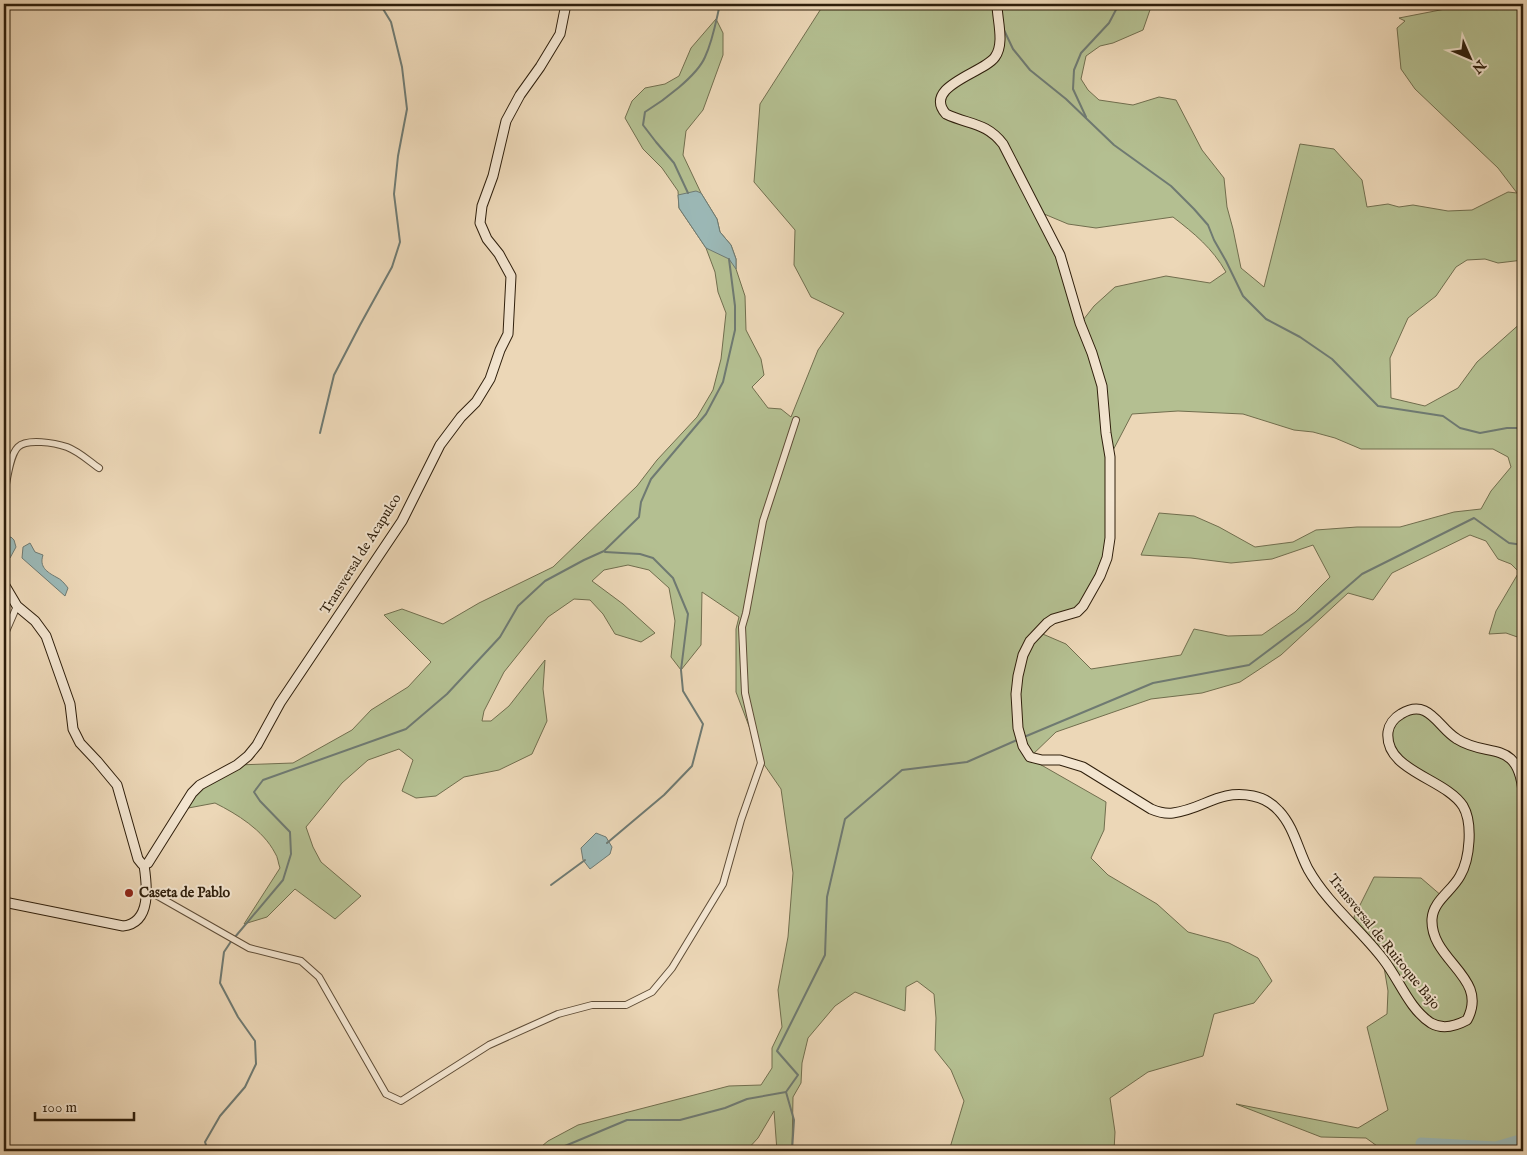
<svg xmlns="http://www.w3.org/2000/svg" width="1527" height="1155" font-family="'IM FELL English',serif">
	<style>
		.green { fill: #b4bf91; stroke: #716e4e; fill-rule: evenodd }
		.water { fill: #9bb8b6; stroke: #6f7a72 }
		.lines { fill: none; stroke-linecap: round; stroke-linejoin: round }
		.stream { stroke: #6f7a72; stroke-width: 2 }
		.river { stroke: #9bb8b6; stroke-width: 11 }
		.street-casing { stroke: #5e4c36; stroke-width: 8 }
		.secondary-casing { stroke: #2e1e0b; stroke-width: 11 }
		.street { stroke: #f3e5d0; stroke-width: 6 }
		.secondary { stroke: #f3e5d0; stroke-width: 9 }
		.poi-dot { fill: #8f2418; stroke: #f3e5d0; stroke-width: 2 }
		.labels { text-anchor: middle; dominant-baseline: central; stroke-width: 4; stroke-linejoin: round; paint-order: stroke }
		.street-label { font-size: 14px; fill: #2e1e0b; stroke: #f3e5d0 }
		.poi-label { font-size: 14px; font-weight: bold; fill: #2e1e0b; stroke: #f3e5d0; text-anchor: start }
	</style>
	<rect width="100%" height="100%" fill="#ecd7b7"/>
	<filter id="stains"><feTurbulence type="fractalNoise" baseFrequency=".004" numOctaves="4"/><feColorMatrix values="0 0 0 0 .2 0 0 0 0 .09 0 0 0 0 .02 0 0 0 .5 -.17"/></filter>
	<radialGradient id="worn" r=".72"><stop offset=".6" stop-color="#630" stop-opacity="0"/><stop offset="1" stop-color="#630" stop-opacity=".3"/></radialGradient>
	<!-- green -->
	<g class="green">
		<path d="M824,4H1152L1143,30L1113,43L1100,46L1086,56L1081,79L1088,90L1099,100L1133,105L1159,97L1176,100L1202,150L1224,178L1227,207L1233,229L1241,268L1264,287L1300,144L1334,149L1362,180L1367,207L1388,204L1399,207L1413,205L1448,211L1472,210L1508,192L1517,193L1498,168L1415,89L1401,69L1397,28L1405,21L1399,18L1471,4H1523V260L1498,263L1485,259L1467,260L1456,267L1436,296L1408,318L1390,358L1391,398L1425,406L1458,388L1477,362L1523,321V639L1506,633L1489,634L1496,611L1519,572L1511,564L1498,559L1486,541L1470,535L1392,573L1373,600L1348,593L1281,655L1240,682L1202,693L1151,699L1056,732L1029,758L1106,802L1104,830L1091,858L1108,875L1157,904L1188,932L1229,943L1258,958L1272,981L1254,1003L1214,1014L1203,1056L1148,1072L1110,1098L1115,1132L1114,1151H949L964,1101L951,1070L935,1050L936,1018L934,994L917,981L906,987L905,1011L855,992L835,1006L808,1038L802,1063L801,1083L793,1097L792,1151H777L774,1111L758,1138L746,1151H536L548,1141L578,1125L729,1086L761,1085L772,1068V1048L782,1027L778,990L788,937L793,873L781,789L763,763L736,692V629L739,617L702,592L701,645L681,670L671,657L675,621L669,588L649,570L628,565L604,570L592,581L623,604L655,633L641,642L615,634L603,614L590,600L574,599L548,617L504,672L484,711L482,721H491L509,706L545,660L543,689L547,721L532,754L499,770L464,777L436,796L416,798L402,791L413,760L399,749L368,760L342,783L306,827L313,847L321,862L361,896L335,919L295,889L267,917L244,924L280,868C278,863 278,857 275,853C263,830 237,814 215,803L183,809L192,793L237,765L293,763L352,730L371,710L408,687L431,662L384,615L402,609L443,624L479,603L553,567L637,486L657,460L697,417L713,390L721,359L726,313L718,292L715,272L706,248L679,208L678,191L662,168L643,149L625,118L632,101L645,88L665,84L679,76L691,48L716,19L723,33V55L703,110L686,131L683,155L701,193L717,219L720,232L731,245L736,259V269L745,296L746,330L761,359L764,375L752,387L768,408L781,409L791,417L818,350L844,313L811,297L794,265L795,230L754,182L760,104ZM1037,211L1068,224L1096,228L1173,217C1195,234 1212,248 1226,272L1210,283L1166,276L1115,287L1094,306L1080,324L1059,257ZM1178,411L1243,414L1294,430L1313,432L1335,438L1361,449H1493L1508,457L1511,467L1491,491L1481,509L1454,512L1400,527H1357L1316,530L1293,542L1255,547L1219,527L1194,516L1159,513L1141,555L1191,558L1231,563L1272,559L1313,545L1330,577L1295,612L1262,635L1228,636L1194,629L1181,655L1091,669L1066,644L1038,632L1083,606L1110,538L1109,458L1132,414Z"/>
		<path d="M1423,712L1447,733L1493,751L1512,763L1522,784L1523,808V1151H1384L1366,1138L1321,1137L1236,1104L1358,1128L1388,1110L1367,1027L1387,1014L1388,991L1383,961L1354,927V917L1374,877L1421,878L1443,897L1466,863L1467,821L1455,799L1400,763L1388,733L1401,714Z"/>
	</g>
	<!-- water -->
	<g class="water">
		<path d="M696,191L701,193L717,219L720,232L731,245L736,259V269L729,259L706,248L679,208L678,195Z"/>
		<path d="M11,537L14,540L16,547L10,558L4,562V539Z"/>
		<path d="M30,543L35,552L43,555C39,567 47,572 56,577C61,579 65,584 68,588L65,596L22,558L23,547Z"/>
		<path d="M596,833L606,837L612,847L610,854L590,869L583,860L581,848Z"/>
	</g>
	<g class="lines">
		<!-- stream -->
		<g class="stream">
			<path d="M1004,30L1013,49L1030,70L1066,99L1114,145L1171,186L1194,209L1208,225L1214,240L1226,261L1243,296L1266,319L1300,337L1332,359L1378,406L1443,416L1460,428L1480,433L1507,428H1523"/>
			<path d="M1086,117L1073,89L1074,70L1081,53L1109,23L1119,4"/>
			<path d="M688,193L674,163L656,142L643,125L645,112C663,101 697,76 705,57C713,40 716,21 720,4"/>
			<path d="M320,433L334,375L360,325L392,267L400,242L394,194L398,156L407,109L402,67L391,22L380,4"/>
			<path d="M605,552L640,554L653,558L673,578L688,614L681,670L683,691L703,724L692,766L664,795L607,843"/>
			<path d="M1024,737L1153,683L1249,665L1309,620L1362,574L1474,518L1509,543L1523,545"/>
			<path d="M551,885L585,860"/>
			<path d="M235,937L283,880L291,854L290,832L260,801L254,792L263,780L406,729L447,694L500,637L518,606L545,581L584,560L604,551L639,517L641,502L651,479L706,414L723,382L735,330V306L729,259"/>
			<path d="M786,1092L794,1120L792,1151"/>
			<path d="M208,1151L205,1142L220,1116L245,1087L256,1064L255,1041L238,1017L220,983L224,952L232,940"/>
			<path d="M553,1151L627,1120H680L725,1108L747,1099L786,1092L798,1075L777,1051L825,955L827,897L845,819L902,770L967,762L1017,740"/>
		</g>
		<!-- river -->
		<path class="river" d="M1421,1143L1496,1147L1523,1139"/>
		<!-- street casing -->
		<g class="street-casing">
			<g id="street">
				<path d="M815,5V4"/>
				<path d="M4,495C7,482 9,456 18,447C27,438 55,443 67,447C78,451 89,461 99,468"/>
				<path d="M4,636L17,606"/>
				<path d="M147,890L249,948L301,961L319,977L386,1094L401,1101L489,1045L558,1014L592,1005H626L652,992L672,968L723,884L741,820L761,763L745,693L742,627L746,613L763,521L796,420"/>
			</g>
		</g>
		<!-- secondary casing -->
		<g class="secondary-casing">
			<g id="secondary">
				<path d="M997,4C997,20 1005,43 995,57C984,73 922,86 946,114C969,125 986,122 1003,144L1060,255L1080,323L1092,353L1102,386L1106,433L1110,457V538L1107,558L1100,576L1083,606L1077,612L1053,619L1047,623L1030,641L1023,655L1018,676L1016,694L1018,728L1023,746L1030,757L1042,760H1060L1083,767L1151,809C1158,812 1165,814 1173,813C1204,809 1219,789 1253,796C1263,798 1272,803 1279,811C1294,827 1298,850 1308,869C1327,903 1360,929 1383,959C1399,979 1409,1009 1431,1023C1443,1030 1456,1026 1467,1020C1490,977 1430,961 1432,919C1433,901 1452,891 1460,876C1470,859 1473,823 1463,806C1445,778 1384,771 1388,732C1389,725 1394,718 1401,714C1429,697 1438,728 1457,739C1488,759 1518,738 1523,792"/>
				<path d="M4,584L17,606L35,621L46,636L70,704L73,729L80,743L97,761L117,785L138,859L142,864L144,865"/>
				<path d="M144,865L148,863L192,793L200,785L237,765L248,756L257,745L280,703L402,521L440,445L461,417L476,402L490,379L500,350L508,334L511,276L499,254L487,239L480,223L482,206L493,176L506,121L520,95L540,67L560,34L566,4"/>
				<path d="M4,902L123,926C152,923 147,885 144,865"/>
			</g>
		</g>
		<!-- street -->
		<use href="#street" class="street"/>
		<!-- secondary -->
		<use href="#secondary" class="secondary"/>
	</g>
	<!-- markers -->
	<circle class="poi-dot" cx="129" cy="893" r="5"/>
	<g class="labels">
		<!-- street labels -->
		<g class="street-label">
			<text transform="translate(361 554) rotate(-58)">Transversal de Acapulco</text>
			<text transform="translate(1384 942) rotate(51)">Transversal de Ruitoque Bajo</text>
		</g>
		<!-- poi labels -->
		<g class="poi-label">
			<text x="139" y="893">Caseta de Pablo</text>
		</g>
	</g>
	<!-- margin -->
	<rect width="1527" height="1155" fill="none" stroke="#ecd7b7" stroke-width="20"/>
	<rect x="5" y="5" width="1517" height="1145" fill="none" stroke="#2e1e0b" stroke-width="2.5"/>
	<rect x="10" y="10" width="1507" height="1135" fill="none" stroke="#2e1e0b"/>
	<!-- north arrow -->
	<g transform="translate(1470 58) rotate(135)" stroke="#f3e5d0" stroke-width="4" paint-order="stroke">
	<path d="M0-4L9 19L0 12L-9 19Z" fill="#2e1e0b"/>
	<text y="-8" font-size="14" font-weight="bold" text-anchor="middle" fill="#2e1e0b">N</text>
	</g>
	<!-- scale -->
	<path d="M35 1112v8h99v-8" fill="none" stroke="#2e1e0b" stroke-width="2.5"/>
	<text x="42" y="1112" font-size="15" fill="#2e1e0b" stroke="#f3e5d0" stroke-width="4" paint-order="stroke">100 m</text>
	<rect width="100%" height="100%" filter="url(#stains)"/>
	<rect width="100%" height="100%" fill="url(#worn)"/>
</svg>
